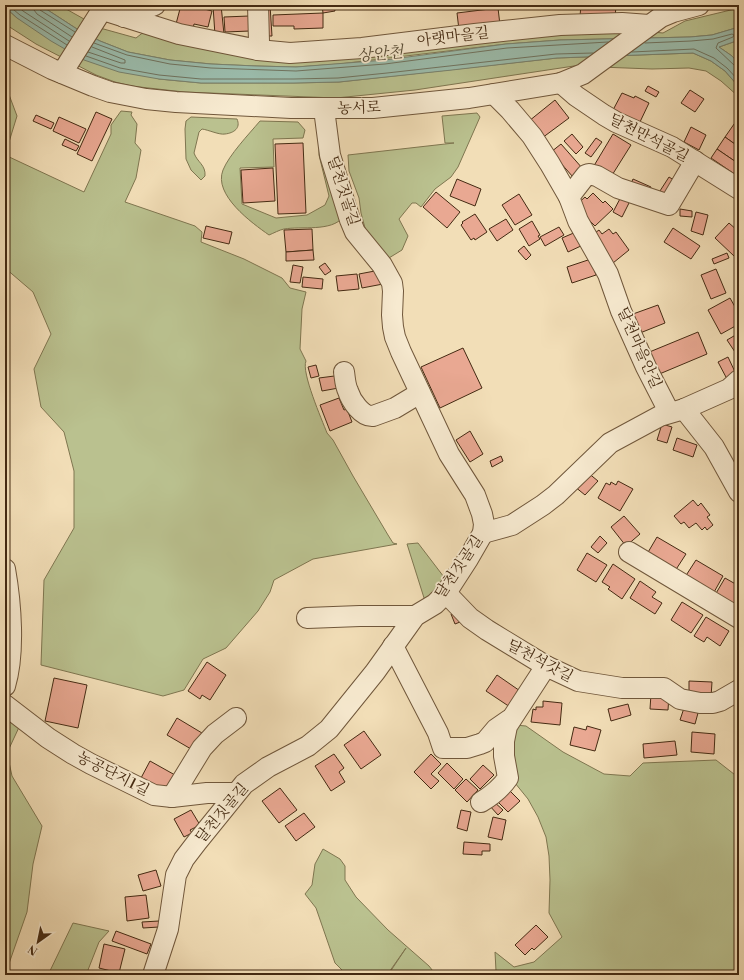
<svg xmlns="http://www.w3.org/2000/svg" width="744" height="980" font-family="'Libre Bodoni','Noto Serif KR',serif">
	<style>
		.green { fill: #bac18f; stroke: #7f7650 }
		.water { fill: #9bbcac; stroke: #78826e }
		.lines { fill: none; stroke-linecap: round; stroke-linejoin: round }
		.shore { stroke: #70735f; stroke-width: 1 }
		.building { fill: #e9a892; stroke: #442a12 }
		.minor-casing { stroke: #70573b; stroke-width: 22 }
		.minor { stroke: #f7ead0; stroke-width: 20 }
		.labels { text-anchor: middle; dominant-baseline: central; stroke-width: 3.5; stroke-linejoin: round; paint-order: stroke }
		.street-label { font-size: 15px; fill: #442a12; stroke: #f7ead0 }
		.water-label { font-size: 16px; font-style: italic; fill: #5a4e38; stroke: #f7ead0 }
	</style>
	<rect width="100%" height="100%" fill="#f2deb7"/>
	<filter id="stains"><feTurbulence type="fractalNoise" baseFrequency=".005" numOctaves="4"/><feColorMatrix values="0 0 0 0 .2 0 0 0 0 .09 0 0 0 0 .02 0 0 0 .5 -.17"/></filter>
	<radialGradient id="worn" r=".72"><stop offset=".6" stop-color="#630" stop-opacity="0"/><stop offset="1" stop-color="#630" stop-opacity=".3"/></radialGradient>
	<!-- green -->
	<g class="green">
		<path d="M40,5H59L100,28L136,38L145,31L215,47L621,29L663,33L685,21L739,8V27L712,35L690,37L560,40L506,44L339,64L296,67L256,66L211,64L170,60L128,52L100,41L77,29Z"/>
		<path d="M5,7L17,18L159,79L201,83H294L339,82L557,58L693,53L711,61L725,71L739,87V97L721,81L706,71L689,68L652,69L574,66L415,90L336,98L184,92L131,86L115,82L96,75L36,44L5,24Z"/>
		<path d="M739,40V64L732,56L719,47Z"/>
		<path d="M5,92H8L17,116L5,155L84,192L111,134V125L121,111L132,112L131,115L137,124L135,143L141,150L136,178L125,202L195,226L202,232L201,242L244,259L282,278L290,288L306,292L302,309L300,349L306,361C301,372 322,420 327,433L333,440L353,476L388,535L393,543L397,544L313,559L274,580L270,592L258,611L226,648L203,659L184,690L163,696L41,665L44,580L74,528V471L64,432L41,407L34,369L51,334L33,292L5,268Z"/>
		<path d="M477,113L480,117L458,167L451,177L435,189L421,207L416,203H412L399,219L408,236L402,250L384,261L373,245L365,228L361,213L359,198L349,171L348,155L454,143H445L442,116Z"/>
		<path d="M191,117L237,119C241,128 234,133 225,134C219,135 209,130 202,129L199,132L194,153C197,162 206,165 205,176L201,180L191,170L186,159L185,129L186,121Z"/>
		<path d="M260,121L298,122L305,130L303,138L273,139L274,167L240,168L242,204L276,218L307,215L325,205L329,196L319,155V141L343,217C332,232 301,226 284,229C279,230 274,233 269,235C252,223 213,195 223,170C229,155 249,134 260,121Z"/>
		<path d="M418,543L447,581L425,601L407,544Z"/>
		<path d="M10,717L21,723L7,753L12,776L42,826L33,864L27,912L5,975V726Z"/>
		<path d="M515,725L526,726L563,752L604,774L630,776L643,763L716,760L739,778V975H495L496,971L495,952L514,967L534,962L562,937L549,913L550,880L549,856L546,837L538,817L528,799L515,783L510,765Z"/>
		<path d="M323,849L340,859L345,866V880L356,897L388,930L429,966L436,975H388L406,948L387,975H347L335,963L316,908L305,894L312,885L315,864Z"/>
		<path d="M73,923L109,931L99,942L86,975H48Z"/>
	</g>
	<!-- water -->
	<path class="water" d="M5,5H40L77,29L100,41L128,52L170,60L211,64L256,66L296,67L385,60L506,44L560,40L690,37L712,35L739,27V40L719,47L732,56L739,64V87L725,71L711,61L693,53L557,58L452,70L339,82L294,83H201L159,79L119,72L84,60L51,41L17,18L5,7Z"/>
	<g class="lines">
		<!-- shore -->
		<g class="shore">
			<path d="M8,5L20,15L67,45"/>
			<path d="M16,5L23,11L69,41"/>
			<path d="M33,5L34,10L37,14L72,37"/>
			<path d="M38,5L40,10L75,32"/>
			<path d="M94,43L127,55L170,64L211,68L296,71L385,64L507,48L608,42"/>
			<path d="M645,43L691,41L713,39L732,34L734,35L733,37L718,43L716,48L735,66L739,67"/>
			<path d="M88,52L121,63H125V60L92,47"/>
			<path d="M632,52L694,49L714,58L727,68L739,81"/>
			<path d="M86,56L120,68L159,75L201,79H294L338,78L387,73L556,54L593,53"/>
		</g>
	</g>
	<!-- building -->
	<g class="building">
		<path d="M181,5L189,7V5L212,11L208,27L194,24L193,29L176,24Z"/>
		<path d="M221,5L224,34L215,35L213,6Z"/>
		<path d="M236,5H249L236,8Z"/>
		<path d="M262,5H270L272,36H265Z"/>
		<path d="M322,5H334L335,11L323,13Z"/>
		<path d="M400,5H423V8L400,7Z"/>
		<path d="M581,5H616L615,19L580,16Z"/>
		<path d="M498,8L500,25L459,30L457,13Z"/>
		<path d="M323,13V28L294,29V26H273V15Z"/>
		<path d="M249,16L250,31L225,32L224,17Z"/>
		<path d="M648,86L659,92L656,97L645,91Z"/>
		<path d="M690,90L704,99L695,112L681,103Z"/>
		<path d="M622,93L634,98L635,96L649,103L639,124L613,110Z"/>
		<path d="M555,100L569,118L542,138L529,121Z"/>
		<path d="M96,112L112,119L92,161L77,154Z"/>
		<path d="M36,115L54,123L51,129L33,121Z"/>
		<path d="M59,117L86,129L79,143L53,131Z"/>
		<path d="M739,117V147L725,137Z"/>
		<path d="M691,127L706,135L699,150L684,142Z"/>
		<path d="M572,134L583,147L576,154L564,141Z"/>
		<path d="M613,134L631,145L609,180L592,169Z"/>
		<path d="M725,137L739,147V164L717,149Z"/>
		<path d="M596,138L602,142L591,157L585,153Z"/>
		<path d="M65,139L79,146L76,151L62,145Z"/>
		<path d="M303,143L306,213L278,214L275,144Z"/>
		<path d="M561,144L583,169L573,177L551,152Z"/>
		<path d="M717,149L739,164V177L711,158Z"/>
		<path d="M273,168L275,201L243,203L241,170Z"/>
		<path d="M669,177L677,182L665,199L658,194Z"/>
		<path d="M457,179L481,189L475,206L450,196Z"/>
		<path d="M633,179L651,187L648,195L630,186Z"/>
		<path d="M436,192L460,212L447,228L423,207Z"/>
		<path d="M593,193L603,203L605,201L613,209L595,226L575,206L585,197L587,199Z"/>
		<path d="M519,194L532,215L515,225L502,205Z"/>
		<path d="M622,195L631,199L622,217L613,212Z"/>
		<path d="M680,209L692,211V217L680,216Z"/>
		<path d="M696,212L708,215L703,235L691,231Z"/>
		<path d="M475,214L487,232L475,240L474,238L471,240L461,225L463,223L462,222Z"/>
		<path d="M506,219L513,230L497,241L489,229Z"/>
		<path d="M532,221L540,235L538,236L540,239L529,246L519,229Z"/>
		<path d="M729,223L738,231L735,235L739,238V250L734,256L715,238Z"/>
		<path d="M206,226L232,232L229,244L203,238Z"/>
		<path d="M559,227L564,235L545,246L540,237Z"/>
		<path d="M673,228L700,246L691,259L664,242Z"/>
		<path d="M312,229L313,250L286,252L284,230Z"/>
		<path d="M609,229L613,234L616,232L629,250L613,263L592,235L599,230L602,234Z"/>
		<path d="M576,232L583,245L568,252L562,238Z"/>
		<path d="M524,246L531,255L526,260L518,251Z"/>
		<path d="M313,250L314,260L286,261V252Z"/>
		<path d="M727,253L729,258L714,264L712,259Z"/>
		<path d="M591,259L596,275L572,283L567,267Z"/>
		<path d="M325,263L331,271L325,275L319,267Z"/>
		<path d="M293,265L303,267L300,283L290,282Z"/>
		<path d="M716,269L726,293L711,299L701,275Z"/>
		<path d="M380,270L383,284L362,288L359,274Z"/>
		<path d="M357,274L359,289L338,291L336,276Z"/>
		<path d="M303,277L323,279L322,289L302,287Z"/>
		<path d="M730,298L739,314V324L721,334L708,310Z"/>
		<path d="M658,305L665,323L640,333L633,314Z"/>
		<path d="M698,332L707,354L657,375L647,353Z"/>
		<path d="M739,333V358L727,340Z"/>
		<path d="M463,348L482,388L440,408L421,367Z"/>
		<path d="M728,357L736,374L727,379L718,362Z"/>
		<path d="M316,365L319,376L311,378L308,367Z"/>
		<path d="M342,375L344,387L322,391L319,378Z"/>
		<path d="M339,398L344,410L347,409L352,422L330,431L320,405Z"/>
		<path d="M662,424L672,427L667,443L657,440Z"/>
		<path d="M470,431L483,454L470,462L456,440Z"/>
		<path d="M677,438L697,445L693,457L673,450Z"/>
		<path d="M501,456L503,461L492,467L490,461Z"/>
		<path d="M587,472L598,481L585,495L574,486Z"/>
		<path d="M618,481L633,489L620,511L598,498L606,483L610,485L611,482L616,485Z"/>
		<path d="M693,500L698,506L701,503L710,515L707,517L713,525L707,530L705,527L702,530L696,523L689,528L684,522L681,524L674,516Z"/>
		<path d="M624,516L640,534L626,546L611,527Z"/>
		<path d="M600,536L607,543L598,553L591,547Z"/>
		<path d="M657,537L686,554L675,571L647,554Z"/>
		<path d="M587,553L607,565L596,582L577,570Z"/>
		<path d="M696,560L723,576L713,594L685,577Z"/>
		<path d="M613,564L635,579L622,599L608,589L610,587L602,582Z"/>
		<path d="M725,578L739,586V609L715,595Z"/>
		<path d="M640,581L656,592L652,597L662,603L655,614L630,598Z"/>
		<path d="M682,602L703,615L691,633L671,620Z"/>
		<path d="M457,612L460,622L455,624L451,614Z"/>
		<path d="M706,617L729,631L720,646L707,637L704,642L694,636Z"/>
		<path d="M207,662L226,675L210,700L202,695L200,699L188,691Z"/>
		<path d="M497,675L523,693L513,709L486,691Z"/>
		<path d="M54,678L87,685L78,728L45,721Z"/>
		<path d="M689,681L712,682L711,697L689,695Z"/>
		<path d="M651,694L669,695L668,710L650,709Z"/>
		<path d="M543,701L562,703L560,725L531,722L533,709L536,710V707H543Z"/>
		<path d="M628,704L631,715L611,721L608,709Z"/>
		<path d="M684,708L698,713L695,724L680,720Z"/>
		<path d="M739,710V724L736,723Z"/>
		<path d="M177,718L202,733L191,749L167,735Z"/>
		<path d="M587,726L601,730L595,751L570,745L574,727L586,730Z"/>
		<path d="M364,731L381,755L361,769L344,745Z"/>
		<path d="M692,732L715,734L714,754L691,752Z"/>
		<path d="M675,741L677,755L644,758L643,744Z"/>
		<path d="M334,754L344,768L339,772L345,782L331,791L315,766Z"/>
		<path d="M431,754L441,764L431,774L439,781L431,789L414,772Z"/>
		<path d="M150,761L175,775L167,792L141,778Z"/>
		<path d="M447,763L463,779L454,789L438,773Z"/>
		<path d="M483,765L494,775L480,789L470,779Z"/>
		<path d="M466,779L478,790L467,802L455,790Z"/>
		<path d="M506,787L520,801L508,812L495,799Z"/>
		<path d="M280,788L297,810L279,823L262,801Z"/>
		<path d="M493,801L503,810L498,815L489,805Z"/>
		<path d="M191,810L200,825L190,830L192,833L184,837L174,819Z"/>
		<path d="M461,810L471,812L467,831L457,828Z"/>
		<path d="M304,813L315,827L296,841L285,826Z"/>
		<path d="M493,817L506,820L502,840L488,837Z"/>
		<path d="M464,842L490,844V851H482V855L463,854Z"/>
		<path d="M156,870L161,886L143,891L138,875Z"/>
		<path d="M146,895L149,918L127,921L125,897Z"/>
		<path d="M159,921V927L143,928L142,922Z"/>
		<path d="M536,925L548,937L534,950L532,948L525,955L515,945Z"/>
		<path d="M116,931L151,944L147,954L112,941Z"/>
		<path d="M104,944L125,949L119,973L99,968Z"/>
	</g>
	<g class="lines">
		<!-- minor casing -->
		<g class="minor-casing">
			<g id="minor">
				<path d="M258,5L259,42L258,50"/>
				<path d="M103,10L179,34L258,50L290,53L362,48L475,34L560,25L622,23L649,25"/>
				<path d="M124,17L155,5"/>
				<path d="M5,45L52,69L93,86L110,92L146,99L176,102L291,108H373L469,98L561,83L583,74L661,17L673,12L699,5"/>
				<path d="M62,73L105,5"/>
				<path d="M561,83L576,96L604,115L616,122L672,147L739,189"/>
				<path d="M494,94L510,110L532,136L550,164L569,197L578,221L608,274L621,311L646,367L666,406L668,413"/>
				<path d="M569,197L586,175L589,174L597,176L618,188L669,205L695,161"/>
				<path d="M344,372C345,378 345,385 348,391C351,401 362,417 373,416L395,408L420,393"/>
				<path d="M684,409L714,447L739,492"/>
				<path d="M483,533L512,525L543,505L556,495L610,443L660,416L684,409L729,389L739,380"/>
				<path d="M629,552L739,618"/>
				<path d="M5,569C11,603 15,653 5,686"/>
				<path d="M446,593L470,618L487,630L546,666L578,681L622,688H664L680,699L700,703H713L720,701L739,690"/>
				<path d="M307,618L360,616H415"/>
				<path d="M393,646L438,733L443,748H467L480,744L485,742L496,729L509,720"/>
				<path d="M5,705L48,738L73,754L91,764L154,795L172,797L207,793H236"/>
				<path d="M172,797L202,748L215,734L236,718"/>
				<path d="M481,802C491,796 501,788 508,778L504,756V741L507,726L546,666"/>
				<path d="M153,975L168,929L176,875L184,859L197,842L244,784L268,767L308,746L329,729L375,672L415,616L435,604L446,593L468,559L483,533L484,524L482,514L475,495L449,454L401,352L395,337L393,327L392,315L393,291L392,283L382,265L355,232L350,220L330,155L324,109"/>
			</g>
		</g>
		<!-- minor -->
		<use href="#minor" class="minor"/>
	</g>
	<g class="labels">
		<!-- street labels -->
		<g class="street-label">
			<text transform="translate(453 37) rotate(-7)">아랫마을길</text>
			<text transform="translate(359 108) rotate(-2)">농서로</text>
			<text transform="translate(649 138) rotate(27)">달천만석골길</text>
			<text transform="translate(343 191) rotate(72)">달천짓골길</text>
			<text transform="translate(639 348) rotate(66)">달천마을안길</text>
			<text transform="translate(459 567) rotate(-56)">달천짓골길</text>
			<text transform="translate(540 661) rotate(28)">달천석갓길</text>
			<text transform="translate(113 774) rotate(27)">농공단지1길</text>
			<text transform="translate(222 813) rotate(-50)">달천짓골길</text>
		</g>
		<!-- water labels -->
		<g class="water-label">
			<text transform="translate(380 54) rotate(-5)">상안천</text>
		</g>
	</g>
	<!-- margin -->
	<rect width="744" height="980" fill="none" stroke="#f2deb7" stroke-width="20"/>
	<rect x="6" y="6" width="732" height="968" fill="none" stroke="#442a12" stroke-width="2"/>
	<rect x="10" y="10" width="724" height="960" fill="none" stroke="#442a12"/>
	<!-- north arrow -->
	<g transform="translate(38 942) rotate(213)" stroke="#f7ead0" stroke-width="3" paint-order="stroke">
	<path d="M0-3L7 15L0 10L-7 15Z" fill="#442a12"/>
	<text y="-6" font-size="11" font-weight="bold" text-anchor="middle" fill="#442a12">N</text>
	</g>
	<rect width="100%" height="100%" filter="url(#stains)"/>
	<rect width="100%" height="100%" fill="url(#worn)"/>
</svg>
